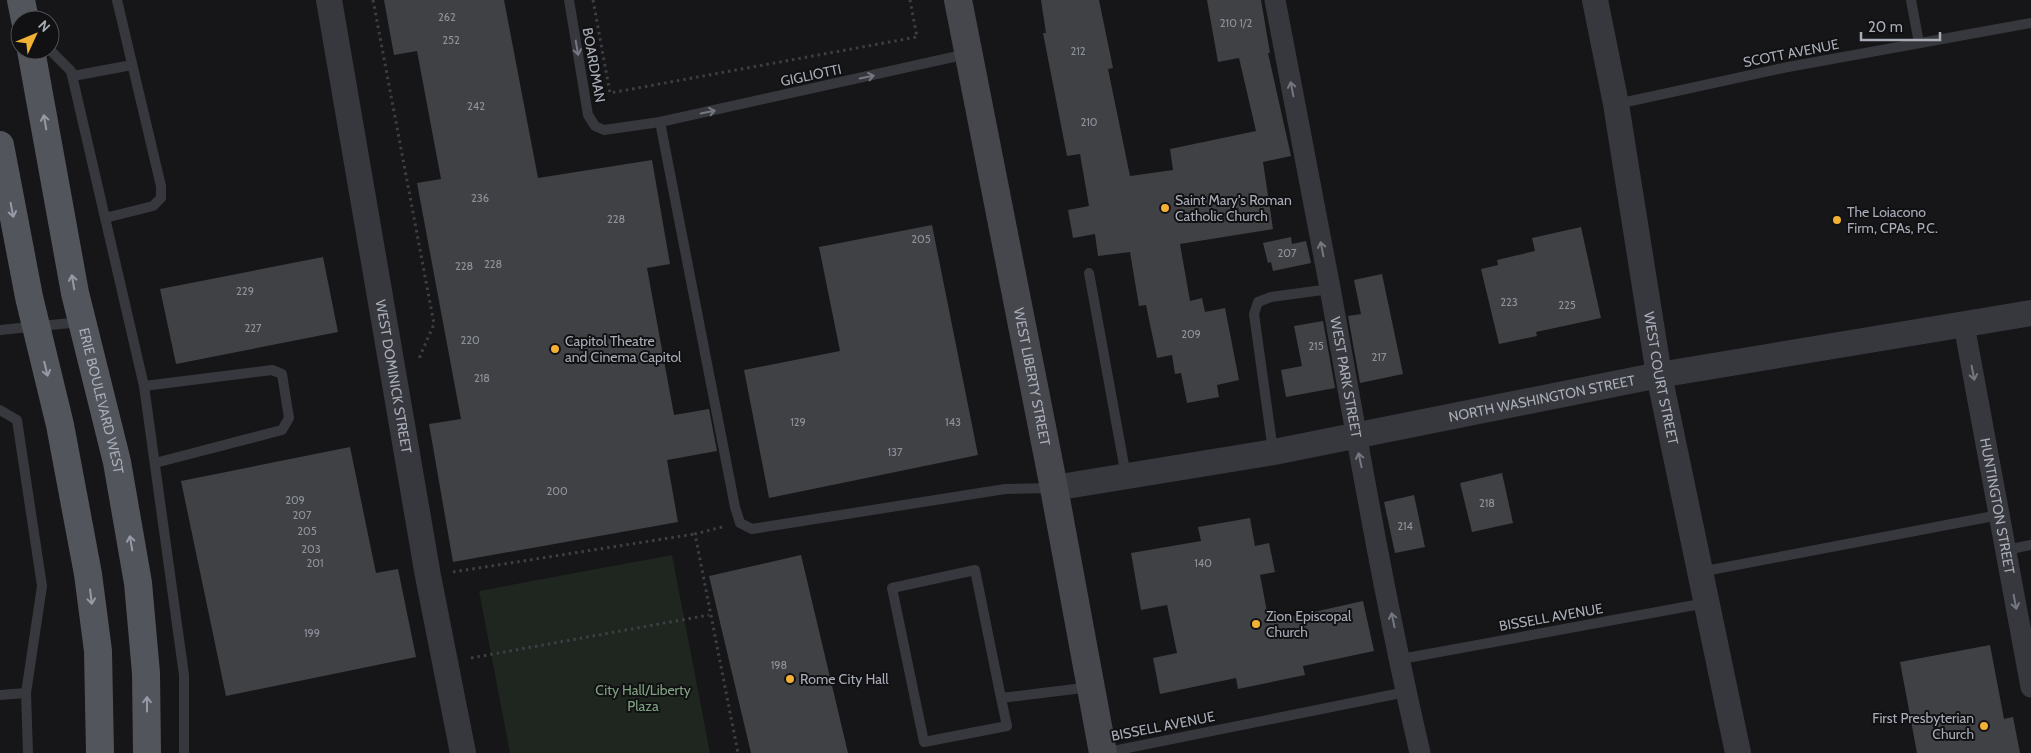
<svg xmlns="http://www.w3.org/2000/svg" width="2031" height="753" font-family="Cabin,sans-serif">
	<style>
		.green { fill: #1e261f }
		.building { fill: #404145 }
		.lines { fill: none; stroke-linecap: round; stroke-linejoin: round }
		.path { stroke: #3d3f44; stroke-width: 3; stroke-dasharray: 2.5 4; stroke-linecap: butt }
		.service { stroke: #37383d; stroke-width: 10 }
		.minor { stroke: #37383d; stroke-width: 21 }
		.tertiary { stroke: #37383d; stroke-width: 26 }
		.secondary { stroke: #45474d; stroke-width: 28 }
		.primary { stroke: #53555c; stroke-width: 28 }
		.oneway { stroke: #757881 }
		.oneway2 { stroke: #979ba6 }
		.poi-dot { fill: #f2b134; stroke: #111113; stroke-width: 2 }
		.labels { text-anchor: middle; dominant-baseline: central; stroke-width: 4; stroke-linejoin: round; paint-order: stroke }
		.number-label { font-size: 11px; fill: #8e929b }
		.street-label { font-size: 14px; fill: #a8adb8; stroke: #111113 }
		.poi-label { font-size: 14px; fill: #a8adb8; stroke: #111113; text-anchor: start }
		.park-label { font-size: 14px; fill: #7fa381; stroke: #111113 }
	</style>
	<rect width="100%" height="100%" fill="#161618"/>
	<!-- green -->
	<path class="green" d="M672,555L710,753H510L479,591Z"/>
	<!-- building -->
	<g class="building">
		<path d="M384,0H504L538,178L652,160L670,264L647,268L674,415L709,409L717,451L667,460L678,522L453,562L429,424L461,419L417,183L441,179L417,51L394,55Z"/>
		<path d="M1041,0H1099L1113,68L1108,69L1130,176L1173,170L1170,149L1256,131L1239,58L1218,62L1207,0H1261L1270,53H1268L1291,156L1263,162L1273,229L1180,244L1190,301L1202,298L1205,312L1225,308L1239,380L1217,385L1219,397L1187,403L1181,373L1175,374L1172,355L1157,358L1146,305L1139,306L1130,252L1098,256L1095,234L1073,238L1068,210L1089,206L1080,154L1067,156L1043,33H1046Z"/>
		<path d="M932,225L978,455L769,498L744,370L840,351L819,247Z"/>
		<path d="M1581,227L1601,318L1536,332L1537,336L1499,344L1481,269L1498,265L1497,260L1535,251L1532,238Z"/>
		<path d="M1291,237L1292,244L1306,241L1311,263L1273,271L1271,262L1268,263L1263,243Z"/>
		<path d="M323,257L338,332L176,364L160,289Z"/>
		<path d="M1382,274L1403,374L1360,383L1348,316L1361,314L1354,280Z"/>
		<path d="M1323,321L1335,388L1286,397L1281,370L1302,366L1294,326Z"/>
		<path d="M350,447L376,573L398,569L416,657L226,696L181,481Z"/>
		<path d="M1502,473L1513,523L1472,532L1460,483Z"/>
		<path d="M1414,495L1425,547L1395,553L1384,502Z"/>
		<path d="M1250,518L1255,546L1269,543L1275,572L1260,575L1269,622L1363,601L1374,651L1303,666L1305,675L1238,689L1236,678L1160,694L1153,658L1177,653L1167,605L1141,610L1131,553L1201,541L1198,527Z"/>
		<path d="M801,555L848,753H751L709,576Z"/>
		<path d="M1990,645L2004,719L2013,717L2020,753H1917L1900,662Z"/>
	</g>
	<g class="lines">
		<!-- path -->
		<g class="path">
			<path d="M373,0L434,324L420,356V361"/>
			<path d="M593,0L610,93L917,37L910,0"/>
			<path d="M722,527L695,534L738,753"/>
			<path d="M453,572L695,534"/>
			<path d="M471,658L709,615"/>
		</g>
		<!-- service -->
		<g class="service">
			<path d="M569,0L588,115L595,126L604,130L660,122L967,54"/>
			<path d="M1911,0L1919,43"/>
			<path d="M50,50L71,71L144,386L184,675V753"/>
			<path d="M73,76L132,65"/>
			<path d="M1617,104L1788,67L2031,23"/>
			<path d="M660,122L735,507L740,523L752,529L1005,489L1053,488"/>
			<path d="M105,218L153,206L161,198V186L117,0"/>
			<path d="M1089,273L1126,476"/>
			<path d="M0,330L81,322"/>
			<path d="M144,386L272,370L282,374L289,418L282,430L155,463"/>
			<path d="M0,410L17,420L42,586L26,693L28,753"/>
			<path d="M1273,451L1254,314L1258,302L1271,297L1330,289"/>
			<path d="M2006,550L2031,545"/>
			<path d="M1700,572L1999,515"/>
			<path d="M1401,659L1706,603"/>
			<path d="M0,695L26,693"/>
			<path d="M1001,698L975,570L892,588L924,742L1007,726L1001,698L1091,687"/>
			<path d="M1103,753L1406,692"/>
		</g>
		<!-- minor -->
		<g class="minor">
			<path id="s1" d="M1275,0C1293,96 1312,192 1330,288C1358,443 1384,599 1420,753"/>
			<path id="s2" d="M1964,325L2031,687"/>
		</g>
		<!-- tertiary -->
		<g class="tertiary">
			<path id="s3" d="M329,0L428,576L463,753"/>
			<path id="s4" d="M1595,0L1616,104L1659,375L1738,753"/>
			<path id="s5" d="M1054,488L1274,452L1659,375L2031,313"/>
		</g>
		<!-- secondary -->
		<path class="secondary" id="s6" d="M958,0L1054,488L1103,753"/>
		<!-- primary -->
		<g class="primary">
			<path d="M21,0L25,20"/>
			<path id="s7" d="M31,50L75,293L117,462L138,583L146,673L147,753"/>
			<path d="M0,145L29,297L60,425L88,574L98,651L100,753"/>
		</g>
	</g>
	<!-- one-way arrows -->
	<defs><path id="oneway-shaft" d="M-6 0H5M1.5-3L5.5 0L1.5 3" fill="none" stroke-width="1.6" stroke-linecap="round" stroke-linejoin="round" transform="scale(1.25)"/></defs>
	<g class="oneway">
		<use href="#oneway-shaft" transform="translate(577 48) rotate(80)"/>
		<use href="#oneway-shaft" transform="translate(867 77) rotate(-12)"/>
		<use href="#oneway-shaft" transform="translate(1292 89) rotate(-101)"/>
		<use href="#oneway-shaft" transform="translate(708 112) rotate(-12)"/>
		<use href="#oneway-shaft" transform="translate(1322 249) rotate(-101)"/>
		<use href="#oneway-shaft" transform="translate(1973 373) rotate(79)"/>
		<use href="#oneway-shaft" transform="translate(1360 460) rotate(-102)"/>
		<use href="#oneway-shaft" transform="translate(2015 602) rotate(79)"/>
		<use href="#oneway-shaft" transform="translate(1393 620) rotate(-102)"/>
	</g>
	<g class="oneway2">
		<use href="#oneway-shaft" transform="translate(45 122) rotate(-100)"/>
		<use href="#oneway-shaft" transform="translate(12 210) rotate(79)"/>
		<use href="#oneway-shaft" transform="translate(73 282) rotate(-100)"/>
		<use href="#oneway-shaft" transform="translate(46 369) rotate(76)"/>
		<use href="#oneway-shaft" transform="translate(131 543) rotate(-100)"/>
		<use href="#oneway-shaft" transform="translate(91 597) rotate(83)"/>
		<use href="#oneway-shaft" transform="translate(147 704) rotate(-90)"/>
	</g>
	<!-- markers -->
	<g class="poi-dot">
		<circle cx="1165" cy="208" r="5"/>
		<circle cx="1837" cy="220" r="5"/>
		<circle cx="555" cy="349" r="5"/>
		<circle cx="1256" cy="624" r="5"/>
		<circle cx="790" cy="679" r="5"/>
		<circle cx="1984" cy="726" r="5"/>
	</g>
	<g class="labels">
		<!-- number labels -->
		<g class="number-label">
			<text x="447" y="17">262</text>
			<text x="1236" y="23">210 1/2</text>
			<text x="451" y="40">252</text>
			<text x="1078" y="51">212</text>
			<text x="476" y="106">242</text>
			<text x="1089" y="122">210</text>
			<text x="480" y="198">236</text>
			<text x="616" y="219">228</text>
			<text x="921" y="239">205</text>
			<text x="1287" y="253">207</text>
			<text x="493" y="264">228</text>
			<text x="464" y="266">228</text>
			<text x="245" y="291">229</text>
			<text x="1509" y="302">223</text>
			<text x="1567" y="305">225</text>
			<text x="253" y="328">227</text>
			<text x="1191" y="334">209</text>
			<text x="470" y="340">220</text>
			<text x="1316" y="346">215</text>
			<text x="1379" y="357">217</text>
			<text x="482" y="378">218</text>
			<text x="798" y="422">129</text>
			<text x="953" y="422">143</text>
			<text x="895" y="452">137</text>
			<text x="557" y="491">200</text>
			<text x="295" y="500">209</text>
			<text x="1487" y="503">218</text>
			<text x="302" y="515">207</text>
			<text x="1405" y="526">214</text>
			<text x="307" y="531">205</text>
			<text x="311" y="549">203</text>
			<text x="315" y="563">201</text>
			<text x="1203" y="563">140</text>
			<text x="312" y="633">199</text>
			<text x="779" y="665">198</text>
		</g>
		<!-- street labels -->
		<g class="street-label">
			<text transform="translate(1791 53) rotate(-11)">SCOTT AVENUE</text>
			<text transform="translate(594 65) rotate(80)">BOARDMAN</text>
			<text transform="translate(811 75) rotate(-12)">GIGLIOTTI</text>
			<text stroke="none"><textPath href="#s6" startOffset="384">WEST LIBERTY STREET</textPath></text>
			<text stroke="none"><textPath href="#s3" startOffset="382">WEST DOMINICK STREET</textPath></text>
			<text stroke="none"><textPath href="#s1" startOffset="384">WEST PARK STREET</textPath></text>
			<text stroke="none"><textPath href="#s4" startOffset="384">WEST COURT STREET</textPath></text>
			<text stroke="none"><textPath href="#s5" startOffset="496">NORTH WASHINGTON STREET</textPath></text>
			<text stroke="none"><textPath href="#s7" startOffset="358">ERIE BOULEVARD WEST</textPath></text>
			<text stroke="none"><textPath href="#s2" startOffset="184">HUNTINGTON STREET</textPath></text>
			<text transform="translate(1551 617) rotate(-10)">BISSELL AVENUE</text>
			<text transform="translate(1163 726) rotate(-11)">BISSELL AVENUE</text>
		</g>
		<!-- poi labels -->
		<g class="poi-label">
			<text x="1175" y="200">Saint Mary's Roman<tspan x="1175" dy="16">Catholic Church</tspan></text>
			<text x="1847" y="212">The Loiacono<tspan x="1847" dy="16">Firm, CPAs, P.C.</tspan></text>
			<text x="565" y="341">Capitol Theatre<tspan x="565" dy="16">and Cinema Capitol</tspan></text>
			<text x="1266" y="616">Zion Episcopal<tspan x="1266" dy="16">Church</tspan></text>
			<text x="800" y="679">Rome City Hall</text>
			<text x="1974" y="718" text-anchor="end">First Presbyterian<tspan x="1974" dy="16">Church</tspan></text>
		</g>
		<!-- park labels -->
		<g class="park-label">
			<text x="643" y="690">City Hall/Liberty<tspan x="643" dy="16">Plaza</tspan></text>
		</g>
	</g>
	<!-- north arrow -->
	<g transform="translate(35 35) rotate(46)"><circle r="24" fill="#111113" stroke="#4d4f55"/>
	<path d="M0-4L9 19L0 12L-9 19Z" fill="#f2b134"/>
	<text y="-8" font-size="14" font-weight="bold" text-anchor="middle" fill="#a8adb8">N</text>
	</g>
	<!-- scale -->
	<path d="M1861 32v8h79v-8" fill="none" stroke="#a8adb8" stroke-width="2.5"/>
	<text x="1868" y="32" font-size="15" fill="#a8adb8" stroke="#111113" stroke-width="4" paint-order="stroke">20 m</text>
</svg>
